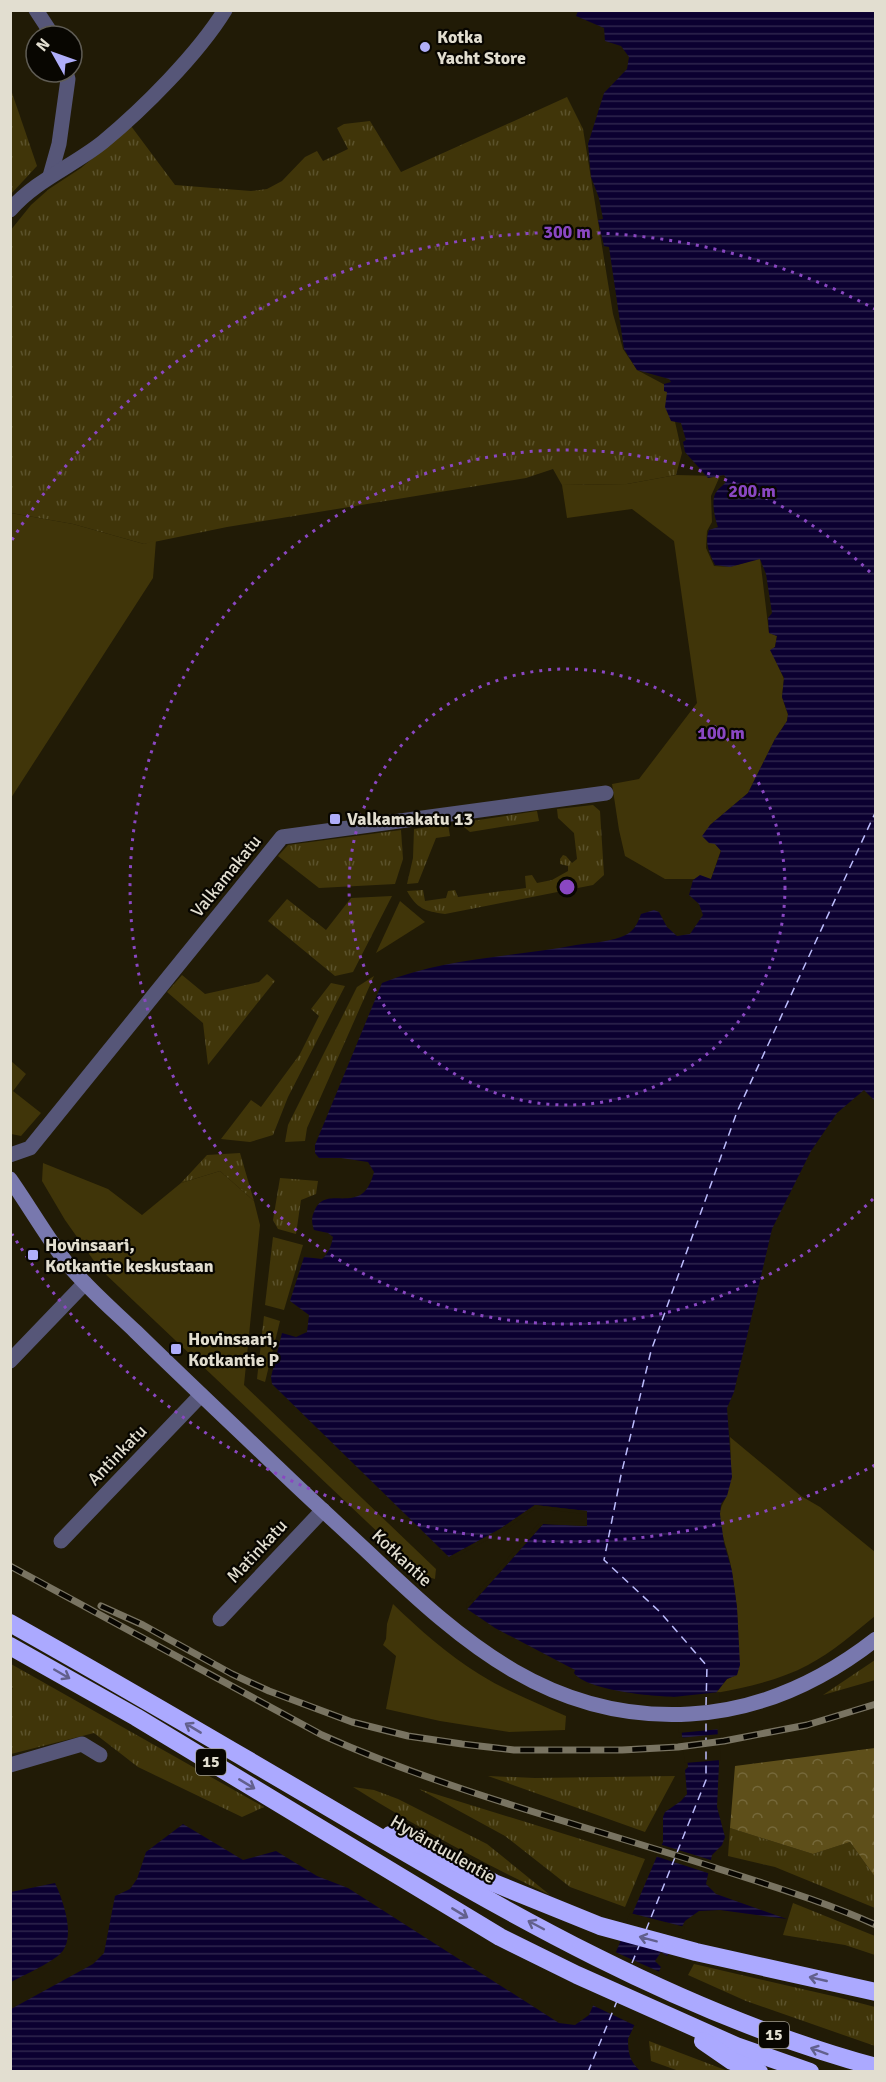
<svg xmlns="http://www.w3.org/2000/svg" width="886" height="2082" font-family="Signika,sans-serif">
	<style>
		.grass { fill: url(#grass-tufts) }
		.forest { fill: url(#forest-crowns) }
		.park { fill: #403509 }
		.water { fill: url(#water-rules) }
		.pier { fill: #211b06 }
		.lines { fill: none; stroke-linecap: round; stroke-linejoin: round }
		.ferry { stroke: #bcbcfd; stroke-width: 1.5; stroke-dasharray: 8 6; stroke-linecap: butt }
		.street { stroke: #565678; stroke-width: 15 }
		.secondary { stroke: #7878ae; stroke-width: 15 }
		.highway { stroke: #aba9ff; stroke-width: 18 }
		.rail-casing { stroke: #797462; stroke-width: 7 }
		.rail { stroke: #080601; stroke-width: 4.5; stroke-dasharray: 14; stroke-linecap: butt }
		.oneway { stroke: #62608d }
		.ring { fill: none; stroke: #8a47c2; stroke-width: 3; stroke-dasharray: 3 6 }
		.poi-dot { fill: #afaefa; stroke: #080601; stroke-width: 2 }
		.labels { text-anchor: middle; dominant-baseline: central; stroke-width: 4.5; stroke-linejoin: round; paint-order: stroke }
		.shield { fill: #080601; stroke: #a19d92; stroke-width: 1.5 }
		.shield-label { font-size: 16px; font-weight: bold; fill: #e2ded0 }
		.poi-label { font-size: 18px; font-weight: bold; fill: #e2ded0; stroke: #080601; text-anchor: start }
		.street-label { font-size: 18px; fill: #e2ded0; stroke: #080601 }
		.centre { fill: #8a47c2; stroke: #080601; stroke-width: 3 }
		.ring-label { font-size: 18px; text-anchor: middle; font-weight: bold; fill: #8a47c2; stroke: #080601; stroke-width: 4.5; stroke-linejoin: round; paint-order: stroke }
	</style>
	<defs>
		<pattern id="grass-tufts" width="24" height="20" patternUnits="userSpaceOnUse" patternTransform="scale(1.5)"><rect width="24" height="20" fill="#403509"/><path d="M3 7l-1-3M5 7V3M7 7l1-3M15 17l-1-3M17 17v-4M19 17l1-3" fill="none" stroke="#5b522c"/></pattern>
		<pattern id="forest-crowns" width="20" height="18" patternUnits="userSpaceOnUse" patternTransform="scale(1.5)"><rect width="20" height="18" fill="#5e4f1a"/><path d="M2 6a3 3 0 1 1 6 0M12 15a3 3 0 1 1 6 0" fill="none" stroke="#75683a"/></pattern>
		<pattern id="water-rules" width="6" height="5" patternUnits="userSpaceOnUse" patternTransform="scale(1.5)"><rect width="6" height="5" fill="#0b0030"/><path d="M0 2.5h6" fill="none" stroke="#2e254d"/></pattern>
	</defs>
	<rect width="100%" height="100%" fill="#211b06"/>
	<!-- grass -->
	<g class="grass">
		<path d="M10,87L37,166L11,194H10Z"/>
		<path d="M567,97L583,129L613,314L623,349L637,370L667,386L682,453L676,475L627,484L562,485L553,469L526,478L227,527L144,544L73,524L11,513L10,231L31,205L49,189L81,168L131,126L175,185L251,191L267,189L282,181L305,157L317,151L323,161L348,149L337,128L344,124L370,121L401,172Z"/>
		<path d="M593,805L600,811L604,875L593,885L445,914C425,911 417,909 407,891L423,890L425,901L446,898L448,891L455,890L458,897L526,888L525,876L532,875L537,883L552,880L568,871V866L560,864V859L563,855L566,856L572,863L577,859L574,833L558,818L557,809Z"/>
		<path d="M537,811L539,821L470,832L459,823Z"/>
		<path d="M448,824L450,836L436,838L418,883L407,884L413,858L414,829Z"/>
		<path d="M401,830L403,859L395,884L319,888L278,856L288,845Z"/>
		<path d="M392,896L353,972L335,976L268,921L287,899L326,930L351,898Z"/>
		<path d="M267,974L275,981L208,1065L203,1023L167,992L182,975L205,994L259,982Z"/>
		<path d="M374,976L307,1128L305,1141L285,1142L288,1125L357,987Z"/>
		<path d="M331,983L345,986L288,1097L273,1135L250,1142L221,1139L251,1100L261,1107L300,1054L319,1016L311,1009Z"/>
		<path d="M240,1153L254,1201L220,1171L181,1183L207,1155Z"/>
		<path d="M280,1178L318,1181L316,1194L301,1200L296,1234L278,1229L273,1220Z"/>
		<path d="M273,1237L303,1245L284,1310L265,1305Z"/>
		<path d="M264,1316L280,1321L265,1382L257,1379Z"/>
		<path d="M875,1660V1680L823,1695Z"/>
		<path d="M11,1664L264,1807L242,1817L138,1767L94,1733L11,1754L10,1690L13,1689L11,1687Z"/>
		<path d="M488,1776L535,1778L675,1776L645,1832Z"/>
		<path d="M353,1787L374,1790L398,1799L487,1844L550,1895C482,1863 417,1827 353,1787Z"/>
		<path d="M419,1789L645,1859L625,1907L570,1887L505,1836Z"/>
		<path d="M730,1828L813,1854L850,1842L875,1877V1908L775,1867L728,1856Z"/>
		<path d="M793,1903L875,1936V1955L845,1945L783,1935Z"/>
		<path d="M694,1964L837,1997L875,2007V2046L746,2001L688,1975Z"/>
		<path d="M649,2041L728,2071H679L651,2061Z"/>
	</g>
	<!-- forest -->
	<path class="forest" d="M875,1748V1877L850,1842L813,1854L730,1828L735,1766Z"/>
	<!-- park -->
	<g class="park">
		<path d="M676,475L720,476L711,496L712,522L707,531L706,548L714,566L730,567L760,558L769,633L777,636L775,647L771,650L784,679L782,697L788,715L787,721L775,739L748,793L710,825L715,844L721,850L711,879H665L625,856L619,830L612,784L639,779L697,703L674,541L632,509L567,518L562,485L627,484Z"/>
		<path d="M11,513L73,524L144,544L156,540L153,578L11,798Z"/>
		<path d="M400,901L425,922L376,953Z"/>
		<path d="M11,1061L26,1074L13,1091L41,1113L21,1136L11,1134Z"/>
		<path d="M43,1163L108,1189L142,1215L181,1183L220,1171L254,1201L260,1225L244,1385L436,1569L435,1579L424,1576L99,1268L65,1220L42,1181Z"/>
		<path d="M730,1437L801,1496L820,1507L875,1552V1616C854,1633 833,1652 808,1665C780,1680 747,1687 716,1693L727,1679L737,1675C740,1641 738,1606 732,1573C730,1554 721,1538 720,1519C719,1504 725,1504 727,1493C731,1475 731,1456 730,1437Z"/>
		<path d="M393,1604C419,1629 448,1655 479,1674C506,1691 537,1703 566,1716L565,1730L509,1732L440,1721L386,1709L396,1656L383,1645L386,1639L387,1624Z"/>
	</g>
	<!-- water -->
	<g class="water">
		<path d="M578,11H875V1101L864,1090L837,1113L811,1151L772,1229L734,1392L727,1408L732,1477L727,1496L721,1504L720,1514L724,1543L732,1571L737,1607L740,1665L737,1675L727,1679L716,1693L719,1764L717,1807L725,1837L722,1845L712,1855L706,1884L716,1894L787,1919L720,1910L699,1911L685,1921L667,1956L661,1952L655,1961L661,1967L628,2039C628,2054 630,2061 640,2071L11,2072V2009L93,1964L104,1953L115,1896L130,1889L137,1879L146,1852L183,1824L243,1860L276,1851L317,1876L348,1888L559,2023L575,2025L589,2015L663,1842V1817L665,1812L681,1801L687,1794L685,1770L688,1767L685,1739L682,1737L680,1697C657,1697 587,1691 574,1673L575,1670L495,1628L467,1609L543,1524L587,1526L586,1511L535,1505L500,1529L449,1557L272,1384L271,1377L282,1333L296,1337L307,1332L309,1315L290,1301L304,1257L322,1259C329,1253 331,1246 333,1237L328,1233L314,1230C312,1224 311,1218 314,1212C323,1188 346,1206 363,1193C369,1188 372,1179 374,1172L368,1162L341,1158H319L315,1153V1145L382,983C443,958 512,957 576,945C590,943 607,942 621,937C633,933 637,925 641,914L654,910L659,912L667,927L677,936L690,934L703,915L699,904L689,895L693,880L700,875L711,879L721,851L715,844L709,843L702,836L710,825L748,793L775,739L787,721L788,714L782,697L784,678L770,650L775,647L777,636L769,633L768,618L772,613L766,574L760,559L730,567L715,565C710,554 704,543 709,530L718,527C715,519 710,498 717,491C721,486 724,486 727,479L724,475L708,478L685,452L683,442L686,440L681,423L671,421L665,407L667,392L664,391V384L671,382L669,379L637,370L624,349L609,247L604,246L598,220L603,219L599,198L591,177L588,144L604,93L627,69L629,57L621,46L605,41L604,28L576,16Z"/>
		<path d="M55,1883C63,1900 77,1939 60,1954C49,1964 24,1975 11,1982V1892Z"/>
	</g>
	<!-- pier -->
	<g class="pier">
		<path d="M535,1505L587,1511V1526L543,1524L467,1609L466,1605L541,1521L584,1522V1514L536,1508L502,1532L450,1560L449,1557L500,1529Z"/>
		<path d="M720,1692L719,1694L720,1729L679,1733L677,1700H673V1697Z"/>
		<path d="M720,1734L721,1760L685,1763L682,1740L679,1738Z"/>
		<path d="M659,1844L714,1861L711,1874L655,1856Z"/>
		<path d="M630,1913L685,1927L672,1953L619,1939Z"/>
		<path d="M613,1951L662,1973L636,2026L590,2004Z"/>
	</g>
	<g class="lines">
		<!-- ferry -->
		<g class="ferry">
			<path d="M706,1705L707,1666L660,1612L604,1560L621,1475L651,1351L737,1112L876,811"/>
			<path d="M646,1930L706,1780V1718"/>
			<path d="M632,1963L639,1946"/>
			<path d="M588,2072L617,2001"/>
		</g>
		<!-- street -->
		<g class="street">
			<path d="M36,10L53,36"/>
			<path d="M50,176L59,144L68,79L66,72"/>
			<path d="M10,210C36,180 73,166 103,142C143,109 198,54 225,10"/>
			<path d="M10,1155L30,1148L282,837L606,793"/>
			<path d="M10,1361L85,1283"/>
			<path d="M61,1541L201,1395"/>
			<path d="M220,1619L323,1510"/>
			<path d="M10,1765L82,1744L100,1755"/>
		</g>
		<!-- secondary -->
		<path class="secondary" d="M10,1179C29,1206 46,1236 66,1262C86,1287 112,1309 136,1332C183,1378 231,1423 279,1469C309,1498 340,1526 371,1555C464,1644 553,1722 690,1714C760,1710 821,1682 876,1639"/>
		<!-- highway -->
		<g class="highway">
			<path d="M10,1623C119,1684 226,1747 333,1810C504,1911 682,2015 876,2067"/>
			<path d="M10,1646L136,1717L500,1937L577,1975L736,2046L810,2072"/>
			<path d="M390,1835L427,1847L494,1883L600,1926L696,1952L876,1992"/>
			<path d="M703,2041L732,2061L759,2072"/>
		</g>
		<!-- rail casing -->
		<g class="rail-casing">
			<g id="rail">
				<path d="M10,1566L322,1735C447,1791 582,1825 713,1867C768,1885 823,1901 876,1925"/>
				<path d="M101,1606L143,1625L232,1674L269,1691L352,1722L408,1736L462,1744L514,1750H622L678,1747L724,1741L807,1725L876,1704"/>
			</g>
		</g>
		<!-- rail -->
		<use href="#rail" class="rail"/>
	</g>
	<!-- one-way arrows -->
	<defs><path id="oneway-shaft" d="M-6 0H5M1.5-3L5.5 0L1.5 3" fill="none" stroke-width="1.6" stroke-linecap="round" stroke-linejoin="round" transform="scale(1.5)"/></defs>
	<g class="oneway">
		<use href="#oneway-shaft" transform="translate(62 1674) rotate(30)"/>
		<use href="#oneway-shaft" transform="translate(193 1728) rotate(-149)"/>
		<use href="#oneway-shaft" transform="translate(247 1784) rotate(31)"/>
		<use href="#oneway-shaft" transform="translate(460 1913) rotate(31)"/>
		<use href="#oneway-shaft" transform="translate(536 1925) rotate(-152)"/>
		<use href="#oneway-shaft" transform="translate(648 1939) rotate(-165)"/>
		<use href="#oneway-shaft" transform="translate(818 1979) rotate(-167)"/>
		<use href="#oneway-shaft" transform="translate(819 2051) rotate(-160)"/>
	</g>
	<!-- distance rings -->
	<g class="ring">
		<circle cx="567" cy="887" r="218"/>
		<path d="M873 1199A437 437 0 1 1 873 575"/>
		<path d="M875 1465A655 655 0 0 1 12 1234M12 540A655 655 0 0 1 875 309"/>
	</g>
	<!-- markers -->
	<g class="poi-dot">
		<circle cx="425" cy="47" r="6"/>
		<rect x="329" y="813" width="12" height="12" rx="3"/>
		<rect x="27" y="1249" width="12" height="12" rx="3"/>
		<rect x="170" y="1343" width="12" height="12" rx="3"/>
	</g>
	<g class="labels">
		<!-- shield labels -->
		<g class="shield">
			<rect x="196" y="1749" width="30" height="26" rx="4.5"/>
			<rect x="759" y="2022" width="30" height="26" rx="4.5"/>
		</g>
		<g class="shield-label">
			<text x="211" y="1762">15</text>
			<text x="774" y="2035">15</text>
		</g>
		<!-- poi labels -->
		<g class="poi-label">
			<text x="437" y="37">Kotka<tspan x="437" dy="21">Yacht Store</tspan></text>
			<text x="347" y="819">Valkamakatu 13</text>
			<text x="45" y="1245">Hovinsaari,<tspan x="45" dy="21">Kotkantie keskustaan</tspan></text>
			<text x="188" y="1339">Hovinsaari,<tspan x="188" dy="21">Kotkantie P</tspan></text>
		</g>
		<!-- street labels -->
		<g class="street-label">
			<text transform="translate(226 876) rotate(-51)">Valkamakatu</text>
			<text transform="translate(117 1455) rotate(-46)">Antinkatu</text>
			<text transform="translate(257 1551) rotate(-47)">Matinkatu</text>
			<text transform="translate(402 1558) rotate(43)">Kotkantie</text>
			<text transform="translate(443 1849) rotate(30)">Hyväntuulentie</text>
		</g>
	</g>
	<circle cx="567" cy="887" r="9" class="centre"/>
	<g class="ring-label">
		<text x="567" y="238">300 m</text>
		<text x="752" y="497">200 m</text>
		<text x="721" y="739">100 m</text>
	</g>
	<!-- border -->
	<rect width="886" height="2082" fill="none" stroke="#e2ded0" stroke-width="24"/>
	<!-- north arrow -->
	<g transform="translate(54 54) rotate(310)"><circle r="28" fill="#080601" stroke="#5f5c54" stroke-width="1.5"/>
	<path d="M0-4.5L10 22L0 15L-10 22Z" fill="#afaefa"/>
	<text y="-9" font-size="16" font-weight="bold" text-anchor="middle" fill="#e2ded0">N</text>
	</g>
</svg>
